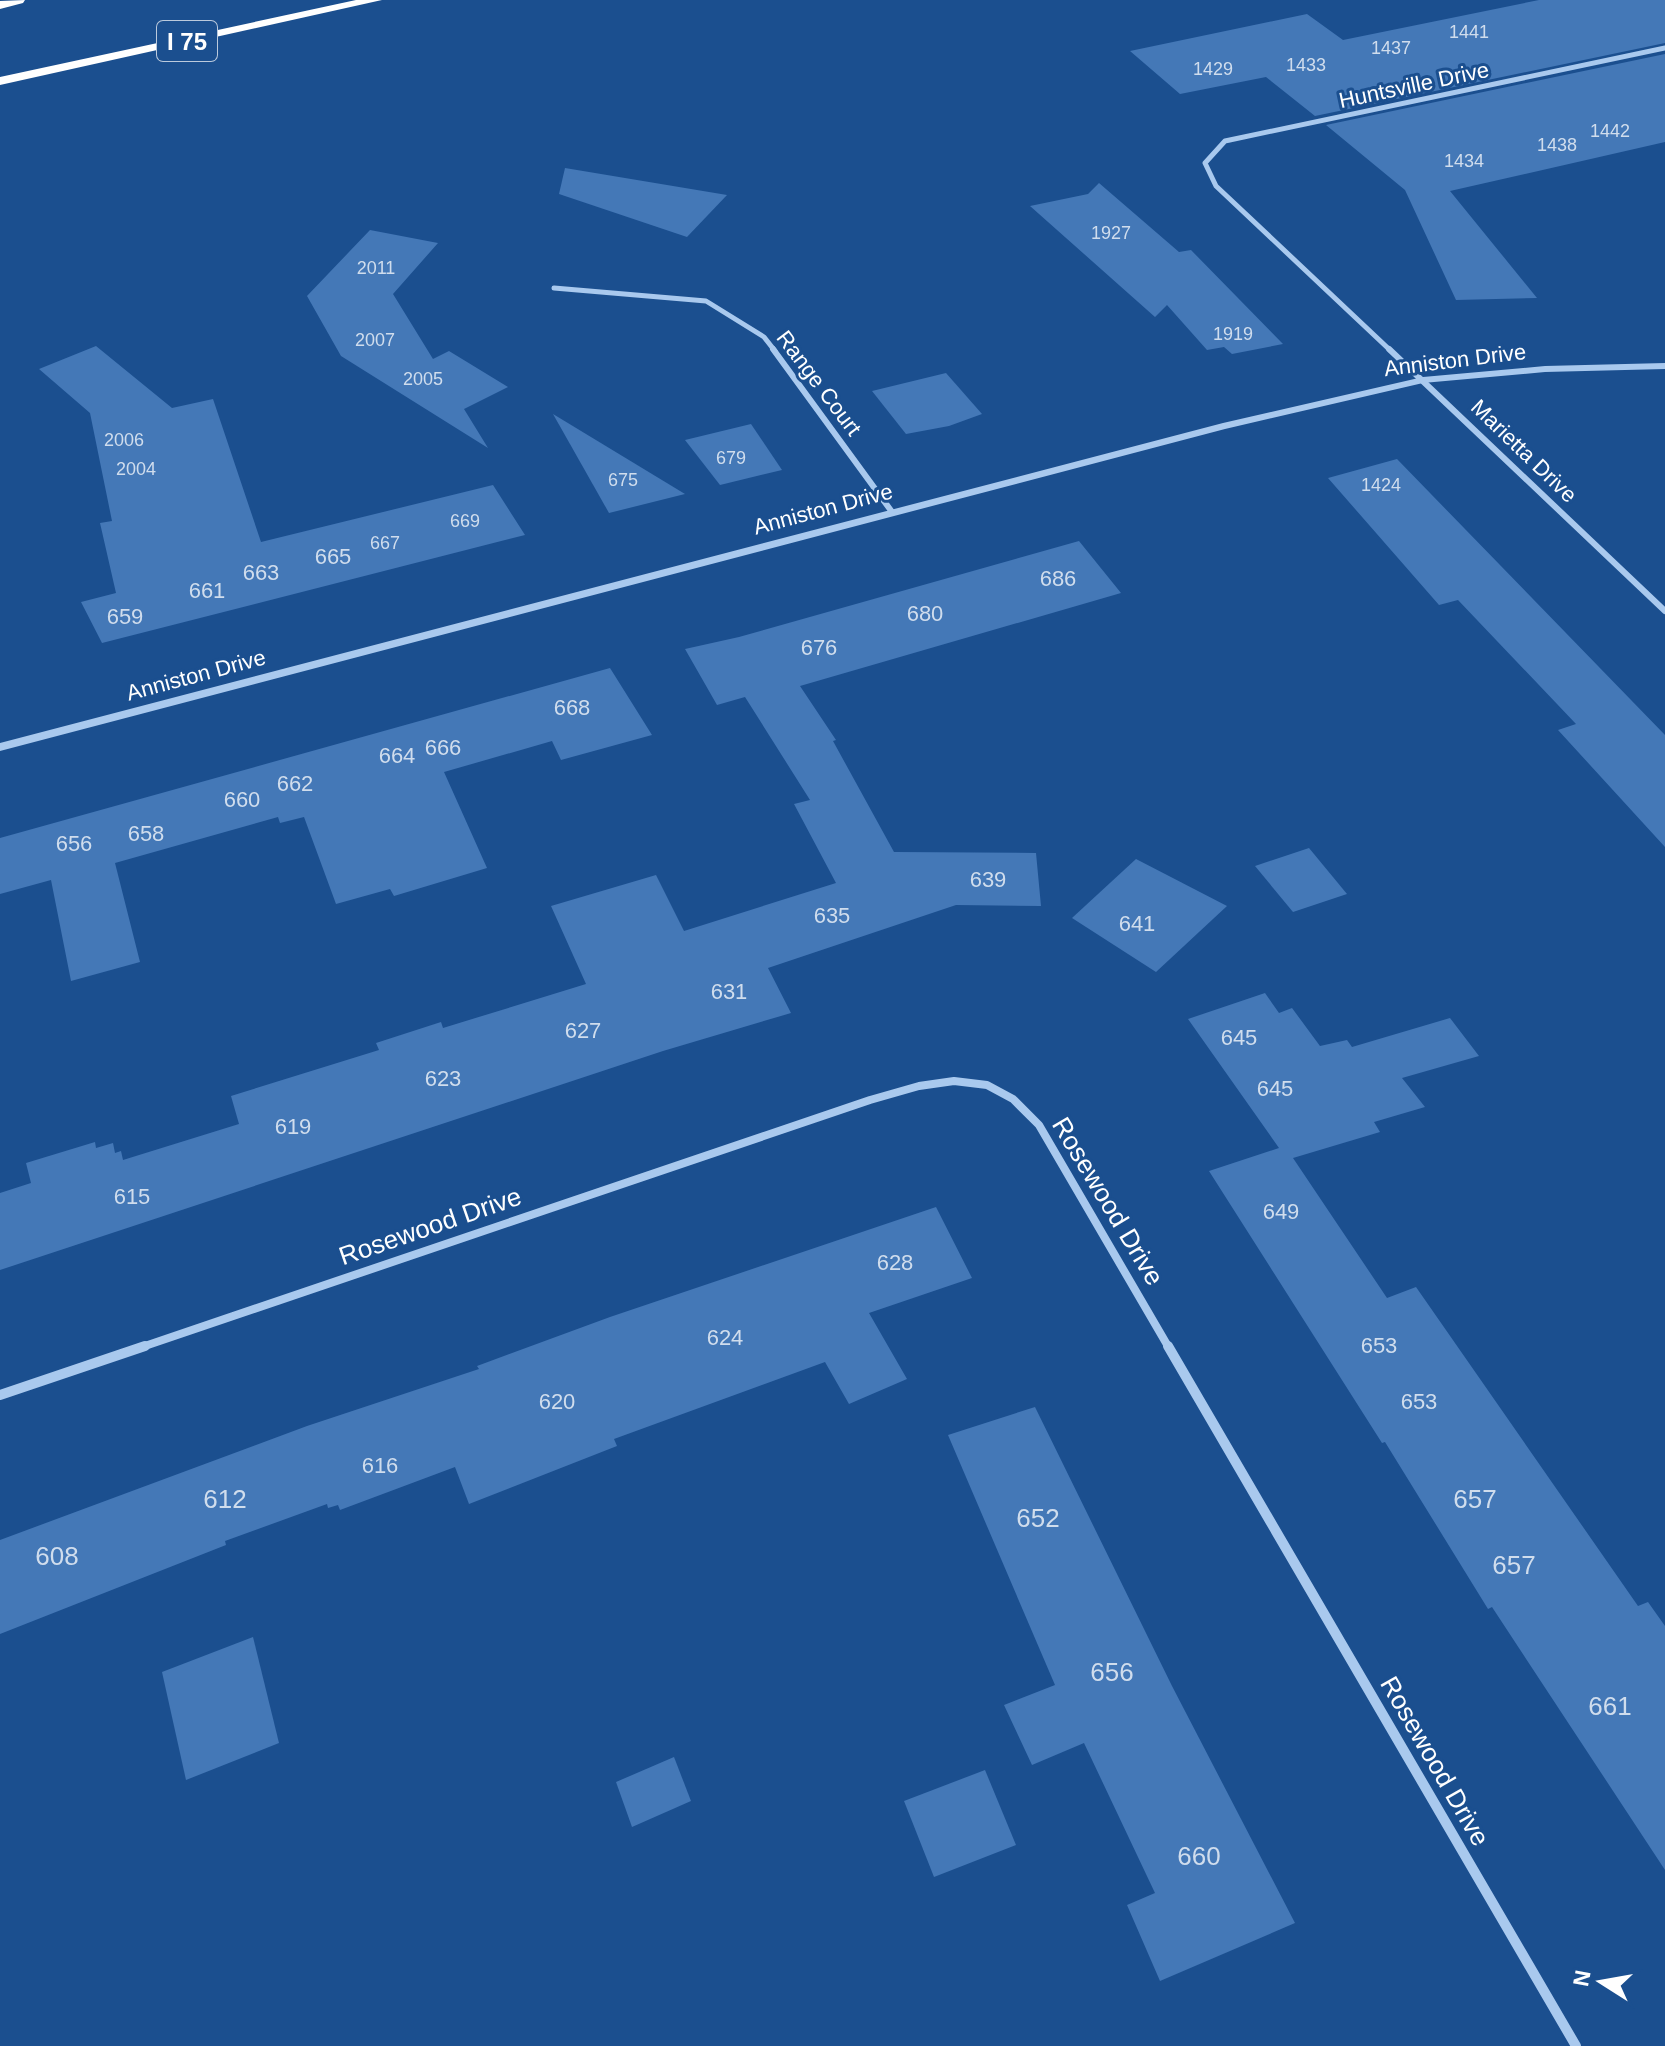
<svg xmlns="http://www.w3.org/2000/svg" width="1665" height="2046" font-family="Helvetica,sans-serif">
	<style>
		.building { fill: #4478b7 }
		.lines { fill: none; stroke-linecap: round; stroke-linejoin: round }
		.minor-far3 { stroke: #a9c9ee; stroke-width: 5 }
		.minor-far2 { stroke: #a9c9ee; stroke-width: 6 }
		.minor-far1 { stroke: #a9c9ee; stroke-width: 8 }
		.minor { stroke: #a9c9ee; stroke-width: 10 }
		.tertiary { fill: #a9c9ee; fill-rule: evenodd }
		.motorway { fill: #fff; fill-rule: evenodd }
		.labels { text-anchor: middle; dominant-baseline: central; stroke-width: 6; stroke-linejoin: round; paint-order: stroke }
		.far-number-label { font-size: 18px; fill: #d0dded }
		.far-street-label { font-size: 22px; fill: #fff; stroke: #1b4f8f }
		.number-label { font-size: 22px; fill: #d0dded }
		.shield { fill: #1b4f8f; stroke: #bbcadd; stroke-width: 2 }
		.shield-label { font-size: 24px; font-weight: bold; fill: #fff }
		.street-label { font-size: 26px; fill: #fff; stroke: #1b4f8f }
		.near-number-label { font-size: 26px; fill: #d0dded }
	</style>
	<rect width="100%" height="100%" fill="#1b4f8f"/>
	<!-- building -->
	<g class="building">
		<path d="M1539,0H1665V43L1315,116L1266,77L1180,94L1130,51L1307,14L1343,40Z"/>
		<path d="M1665,54V142L1450,191L1537,298L1456,300L1405,190L1326,125Z"/>
		<path d="M565,168L727,195L687,237L559,194Z"/>
		<path d="M1099,183L1179,252L1191,250L1283,344L1232,354L1224,347L1207,350L1167,305L1155,317L1030,206L1088,194Z"/>
		<path d="M370,230L438,243L393,294L433,359L449,351L508,387L464,409L488,448L341,356L307,296Z"/>
		<path d="M96,346L172,408L213,399L261,542L493,485L525,535L102,643L81,602L116,593L100,523L112,521L90,413L39,369Z"/>
		<path d="M946,373L982,414L949,426L906,434L872,391Z"/>
		<path d="M553,414L685,494L609,513Z"/>
		<path d="M751,424L782,470L720,485L685,440Z"/>
		<path d="M1397,459L1665,735V847L1558,730L1576,724L1458,600L1439,605L1328,478Z"/>
		<path d="M1079,541L1121,593L800,686L836,740L833,741L894,852L1036,853L1041,906L956,905L768,968L791,1013L663,1051L0,1270V1193L31,1183L26,1163L95,1142L96,1148L113,1143L115,1153L121,1151L123,1160L239,1124L231,1096L379,1050L376,1043L441,1022L443,1028L586,984L551,906L656,875L684,931L836,883L794,804L810,800L745,697L717,705L685,649L739,637Z"/>
		<path d="M610,668L652,735L561,760L552,741L444,772L487,868L394,896L390,889L336,904L304,817L280,823L278,817L115,863L140,962L71,981L51,880L0,894V838Z"/>
		<path d="M1309,848L1347,894L1293,912L1255,866Z"/>
		<path d="M1136,859L1227,906L1156,972L1072,918Z"/>
		<path d="M1265,993L1279,1013L1292,1008L1320,1046L1347,1040L1352,1047L1450,1018L1479,1056L1402,1078L1425,1107L1374,1122L1380,1132L1293,1158L1387,1298L1416,1287L1638,1606L1648,1602L1665,1626V1870L1492,1607L1488,1609L1385,1442L1382,1443L1209,1171L1279,1148L1188,1019Z"/>
		<path d="M936,1207L972,1278L869,1313L907,1379L849,1404L825,1362L614,1439L617,1446L469,1504L455,1467L340,1510L338,1505L328,1508L327,1504L225,1541L226,1545L0,1634V1540L307,1426L479,1369L477,1366L610,1317Z"/>
		<path d="M1035,1407L1172,1686L1295,1923L1160,1981L1127,1905L1155,1893L1084,1743L1032,1765L1004,1705L1055,1685L948,1435Z"/>
		<path d="M253,1637L279,1743L186,1780L162,1672Z"/>
		<path d="M674,1757L691,1801L632,1827L616,1782Z"/>
		<path d="M985,1770L1016,1845L934,1877L904,1801Z"/>
	</g>
	<g class="lines">
		<!-- minor-far3 -->
		<g class="minor-far3">
			<path d="M554,288L706,301L764,337L775,351"/>
			<path d="M1391,351L1216,186L1205,163L1225,141L1665,48"/>
		</g>
		<!-- minor-far2 -->
		<g class="minor-far2">
			<path d="M773,349L892,512"/>
			<path d="M1389,349L1665,611"/>
		</g>
		<!-- minor-far1 -->
		<path class="minor-far1" d="M139,1348L870,1100L919,1086L954,1081L987,1085L1013,1099L1039,1125L1169,1348"/>
		<!-- minor -->
		<g class="minor">
			<path d="M1168,1346L1576,2046"/>
			<path d="M0,1395L145,1346"/>
		</g>
		<!-- tertiary -->
		<path class="tertiary" d="M1665,363V369L1545,372L1423,383L1225,429L0,751V743L1223,423L1423,377L1545,366Z"/>
		<!-- motorway -->
		<g class="motorway">
			<path d="M25,0L23,3L0,9V1Z"/>
			<path d="M356,0H382L0,85V77Z"/>
		</g>
	</g>
	<g class="labels">
		<!-- far-number labels -->
		<g class="far-number-label">
			<text x="1469" y="32">1441</text>
			<text x="1391" y="48">1437</text>
			<text x="1306" y="65">1433</text>
			<text x="1213" y="69">1429</text>
			<text x="1610" y="131">1442</text>
			<text x="1557" y="145">1438</text>
			<text x="1464" y="161">1434</text>
			<text x="1111" y="233">1927</text>
			<text x="376" y="268">2011</text>
			<text x="1233" y="334">1919</text>
			<text x="375" y="340">2007</text>
			<text x="423" y="379">2005</text>
			<text x="124" y="440">2006</text>
			<text x="731" y="458">679</text>
			<text x="136" y="469">2004</text>
			<text x="623" y="480">675</text>
			<text x="1381" y="485">1424</text>
			<text x="465" y="521">669</text>
			<text x="385" y="543">667</text>
		</g>
		<!-- far-street labels -->
		<g class="far-street-label">
			<text transform="translate(1414 85) rotate(-12)">Huntsville Drive</text>
			<text transform="translate(1455 360) rotate(-7)">Anniston Drive</text>
			<text transform="translate(819 383) rotate(53)">Range Court</text>
			<text transform="translate(1524 451) rotate(44)">Marietta Drive</text>
			<text transform="translate(823 509) rotate(-15)">Anniston Drive</text>
			<text transform="translate(196 675) rotate(-15)">Anniston Drive</text>
		</g>
		<!-- number labels -->
		<g class="number-label">
			<text x="333" y="556">665</text>
			<text x="261" y="572">663</text>
			<text x="1058" y="578">686</text>
			<text x="207" y="590">661</text>
			<text x="925" y="613">680</text>
			<text x="125" y="616">659</text>
			<text x="819" y="647">676</text>
			<text x="572" y="707">668</text>
			<text x="443" y="747">666</text>
			<text x="397" y="755">664</text>
			<text x="295" y="783">662</text>
			<text x="242" y="799">660</text>
			<text x="146" y="833">658</text>
			<text x="74" y="843">656</text>
			<text x="988" y="879">639</text>
			<text x="832" y="915">635</text>
			<text x="1137" y="923">641</text>
			<text x="729" y="991">631</text>
			<text x="583" y="1030">627</text>
			<text x="1239" y="1037">645</text>
			<text x="443" y="1078">623</text>
			<text x="1275" y="1088">645</text>
			<text x="293" y="1126">619</text>
			<text x="132" y="1196">615</text>
			<text x="1281" y="1211">649</text>
			<text x="895" y="1262">628</text>
			<text x="725" y="1337">624</text>
			<text x="1379" y="1345">653</text>
			<text x="557" y="1401">620</text>
			<text x="1419" y="1401">653</text>
			<text x="380" y="1465">616</text>
		</g>
		<!-- shield labels -->
		<rect class="shield" x="157" y="21" width="60" height="40" rx="6"/>
		<g class="shield-label">
			<text x="187" y="41">I 75</text>
		</g>
		<!-- street labels -->
		<g class="street-label">
			<text transform="translate(1108 1201) rotate(59)">Rosewood Drive</text>
			<text transform="translate(430 1226) rotate(-19)">Rosewood Drive</text>
			<text transform="translate(1435 1761) rotate(60)">Rosewood Drive</text>
		</g>
		<!-- near-number labels -->
		<g class="near-number-label">
			<text x="225" y="1499">612</text>
			<text x="1475" y="1499">657</text>
			<text x="1038" y="1518">652</text>
			<text x="57" y="1556">608</text>
			<text x="1514" y="1565">657</text>
			<text x="1112" y="1672">656</text>
			<text x="1610" y="1706">661</text>
			<text x="1199" y="1856">660</text>
		</g>
	</g>
	<!-- north arrow -->
	<g transform="translate(1601 1982) rotate(281)" stroke="#1b4f8f" stroke-width="6" paint-order="stroke">
	<path d="M0-6L14 30L0 20L-14 30Z" fill="#ffffff"/>
	<text y="-12" font-size="22" font-weight="bold" text-anchor="middle" fill="#ffffff">N</text>
	</g>
</svg>
